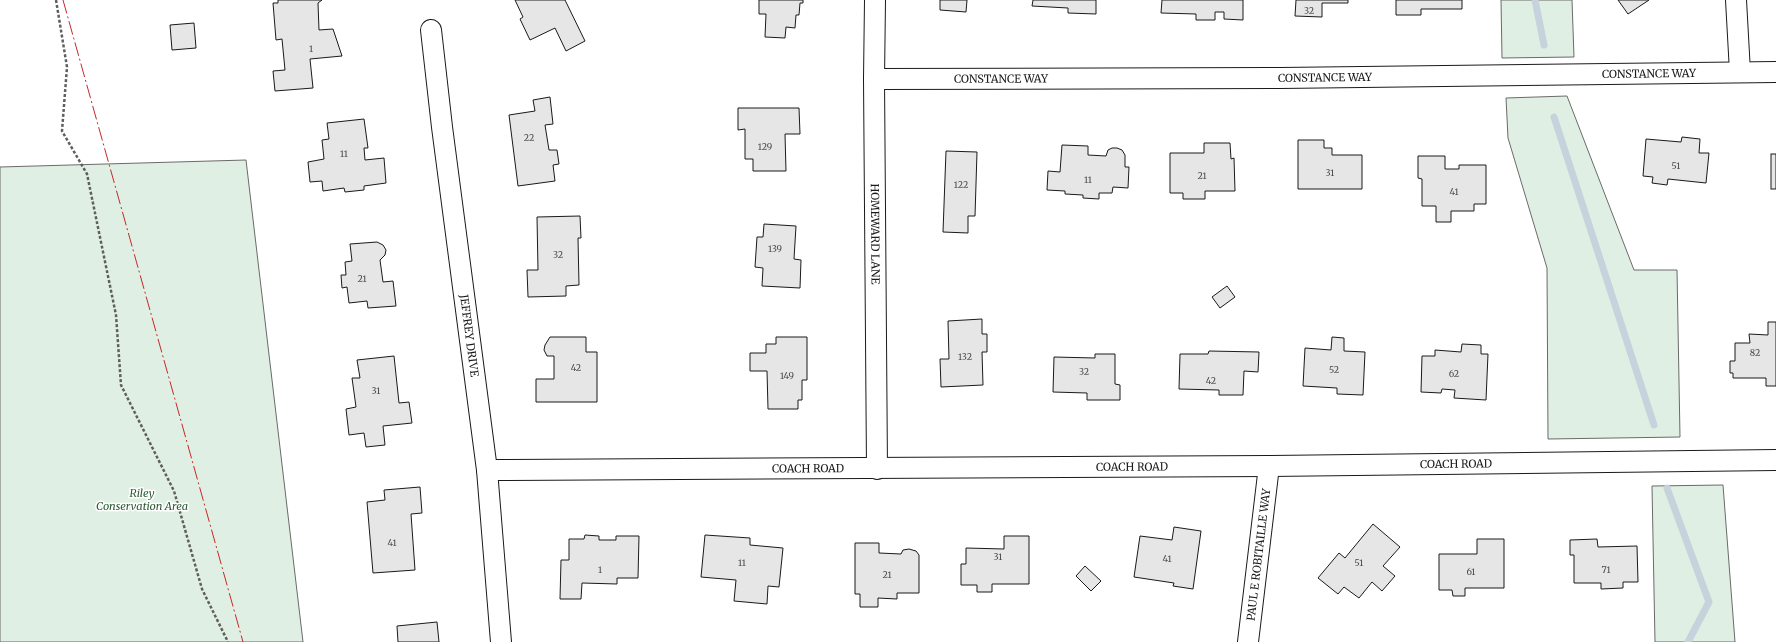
<svg xmlns="http://www.w3.org/2000/svg" width="1776" height="642" font-family="Merriweather,serif">
	<style>
		.green { fill: #e0efe3; stroke: #6a6a6a }
		.lines { fill: none; stroke-linecap: round; stroke-linejoin: round }
		.stream { stroke: #c6d2dc; stroke-width: 7 }
		.building { fill: #e6e6e6; stroke: #1a1a1a }
		.minor-casing { stroke: #1a1a1a; stroke-width: 22 }
		.path { stroke: #5f5f5f; stroke-width: 2.5; stroke-dasharray: 3 2; stroke-linecap: butt }
		.minor { stroke: #fff; stroke-width: 20 }
		.power { stroke: #c62828; stroke-width: 1; stroke-dasharray: 14 3 2 3; stroke-linecap: butt }
		.labels { text-anchor: middle; dominant-baseline: central; stroke-width: 3; stroke-linejoin: round; paint-order: stroke }
		.number-label { font-size: 9px; fill: #4d4d4d }
		.street-label { font-size: 11px; fill: #1a1a1a; stroke: #fff }
		.park-label { font-size: 11px; font-style: italic; fill: #2b5a34; stroke: #fff }
	</style>
	<rect width="100%" height="100%" fill="#fff"/>
	<!-- green -->
	<g class="green">
		<path d="M1501,0H1572L1574,57L1502,58Z"/>
		<path d="M1567,96L1634,270H1677L1680,437L1548,439L1547,268L1508,138L1506,98Z"/>
		<path d="M246,160L303,642H0V167Z"/>
		<path d="M1723,485L1735,642H1655L1652,486Z"/>
	</g>
	<g class="lines">
		<!-- stream -->
		<g class="stream">
			<path d="M1535,0L1544,45"/>
			<path d="M1554,117L1654,425"/>
			<path d="M1667,488L1709,602L1688,642"/>
		</g>
	</g>
	<!-- building -->
	<g class="building">
		<path d="M278,0H322L318,3L319,30L333,29L342,56L310,59L313,88L275,91L273,71L285,70L282,39L276,40L273,3H278Z"/>
		<path d="M515,0H565L585,41L566,51L555,28L530,40L520,19L523,17Z"/>
		<path d="M759,0H803V3H800L799,15H796L795,28L786,27L785,38L765,37L766,14H759Z"/>
		<path d="M940,0H967L966,12L940,10Z"/>
		<path d="M1033,0H1096V14L1068,13V8L1032,6Z"/>
		<path d="M1162,0H1243V20L1224,19V12H1215V20H1196V14L1161,13Z"/>
		<path d="M1296,0H1348V3H1322V17L1295,16Z"/>
		<path d="M1396,0H1462V9H1421V15H1396Z"/>
		<path d="M1618,0H1649L1628,14Z"/>
		<path d="M194,23L196,48L172,50L170,25Z"/>
		<path d="M550,97L553,124L545,125L549,150H557L559,164L553,165L555,181L518,186L509,115L535,111L533,100Z"/>
		<path d="M738,108H799L800,134H785L786,171H753V159H745V129L738,130Z"/>
		<path d="M364,119L368,148H364L365,160L384,158L386,183L364,186V190L345,192L344,188L323,191L322,181L310,182L308,162L324,159L322,140L329,139L327,123Z"/>
		<path d="M1682,137L1700,139L1699,153H1709L1706,183L1668,179L1667,185L1652,183L1653,177L1643,176L1646,139L1681,142Z"/>
		<path d="M1298,140H1324V148H1332V155H1362V189H1298Z"/>
		<path d="M1204,143H1230L1231,159L1234,158L1235,191H1205V199H1183V193H1170V153H1204Z"/>
		<path d="M1062,145L1088,146V155L1106,156L1108,150L1112,148H1117L1122,150L1125,155V167H1129L1128,188L1113,187L1112,193H1099V199L1083,198V195L1065,194V191L1047,190L1048,171L1060,172Z"/>
		<path d="M946,151L977,152L975,216H968V233L943,232Z"/>
		<rect x="1771" y="154" width="5" height="35"/>
		<path d="M1418,156H1445V169H1459V165H1486V204H1474V211H1451V222H1436V206H1422V179L1418,178Z"/>
		<path d="M580,216L581,238H578L579,285L566,286V296L528,297L527,270H538L537,217Z"/>
		<path d="M764,224L796,226L794,259L801,260L800,288L762,286L763,268L755,267L757,237H763Z"/>
		<path d="M377,242L383,245L386,250L385,255L380,260L383,282L393,281L396,306L368,308L367,301L349,303L347,287L342,288L341,275H346L345,262L352,261L350,244Z"/>
		<path d="M1227,286L1235,297L1220,308L1212,297Z"/>
		<path d="M982,319V334H987V352H982L983,385L941,387L940,359H949L948,321Z"/>
		<path d="M1768,322H1776V386H1766V378H1733V373H1730V361H1735V343H1750L1749,334L1768,335Z"/>
		<path d="M550,337H586V352H597V402H536V379H554V356H547L544,350L545,345Z"/>
		<path d="M776,337H807V380H802V400H798V409H768L767,371H750V353H766V344H776Z"/>
		<path d="M1332,337L1344,338V351L1365,352L1363,395L1337,394V388L1303,386L1305,348L1331,350Z"/>
		<path d="M1462,344L1481,345V354H1488L1486,400L1454,398L1455,390L1442,389L1441,393L1421,392L1422,356H1435V350L1461,352Z"/>
		<path d="M1209,351L1259,352L1258,372L1244,371L1243,395H1219V390L1179,389L1180,354H1208Z"/>
		<path d="M1095,354H1115V384L1120,385V400H1087V393L1053,392L1054,357L1095,358Z"/>
		<path d="M394,356L399,403L409,402L412,423L383,426L385,445L366,447L364,433L349,435L346,409L356,407L352,378H360L357,360Z"/>
		<path d="M420,487L422,513L411,514L415,570L373,573L367,502L385,500L384,490Z"/>
		<path d="M1373,524L1400,547L1383,566L1395,576L1382,591L1372,582L1359,598L1344,587L1338,594L1318,578L1339,553L1345,558Z"/>
		<path d="M1174,527L1201,531L1193,589L1173,586L1174,583L1134,577L1140,536L1172,540Z"/>
		<path d="M585,535L599,536V540H616V536H639L638,578H617V584L582,583L581,599H560L561,560H569V539H584Z"/>
		<path d="M705,535L750,538V545L783,548L779,587L768,586L767,604L734,601L736,580L701,577Z"/>
		<path d="M1004,536H1029V584H992V592H977V585H961V564H966V548L1004,549Z"/>
		<path d="M1477,539H1504V588H1465V596H1453L1452,590H1439V554H1477Z"/>
		<path d="M1597,539L1598,547L1637,546L1638,582H1623V588L1601,589V583H1574V555H1570V540Z"/>
		<path d="M855,543H879V553L901,554L903,550L909,549L916,551L919,555V593H897V599L878,598V607H860V594H855Z"/>
		<path d="M1085,566L1101,581L1091,591L1076,576Z"/>
		<path d="M437,622L439,642H398L397,626Z"/>
	</g>
	<g class="lines">
		<!-- minor casing -->
		<g class="minor-casing">
			<g id="minor">
				<path id="s1" d="M875,0L874,79L877,469"/>
				<path d="M1736,0L1740,72"/>
				<path id="s2" d="M431,30L442,127L487,470L501,642"/>
				<path id="s3" d="M874,79L1280,78L1776,72"/>
				<path id="s4" d="M487,470L1269,466L1776,460"/>
				<path id="s5" d="M1248,642L1269,466"/>
			</g>
		</g>
		<!-- path -->
		<path class="path" d="M56,0L67,67L62,131L87,174L116,315L121,385L174,491L202,589L228,642"/>
		<!-- minor -->
		<use href="#minor" class="minor"/>
		<!-- power -->
		<path class="power" d="M63,0L243,642"/>
	</g>
	<g class="labels">
		<!-- number labels -->
		<g class="number-label">
			<text x="1309" y="10">32</text>
			<text x="311" y="48">1</text>
			<text x="529" y="137">22</text>
			<text x="765" y="146">129</text>
			<text x="344" y="153">11</text>
			<text x="1676" y="165">51</text>
			<text x="1330" y="172">31</text>
			<text x="1202" y="175">21</text>
			<text x="1088" y="179">11</text>
			<text x="961" y="184">122</text>
			<text x="1454" y="191">41</text>
			<text x="775" y="248">139</text>
			<text x="558" y="254">32</text>
			<text x="362" y="278">21</text>
			<text x="1755" y="352">82</text>
			<text x="965" y="356">132</text>
			<text x="576" y="367">42</text>
			<text x="1334" y="369">52</text>
			<text x="1084" y="371">32</text>
			<text x="1454" y="373">62</text>
			<text x="787" y="375">149</text>
			<text x="1211" y="380">42</text>
			<text x="376" y="390">31</text>
			<text x="392" y="542">41</text>
			<text x="998" y="556">31</text>
			<text x="1167" y="558">41</text>
			<text x="742" y="562">11</text>
			<text x="1359" y="562">51</text>
			<text x="600" y="569">1</text>
			<text x="1606" y="569">71</text>
			<text x="1471" y="571">61</text>
			<text x="887" y="574">21</text>
		</g>
		<!-- street labels -->
		<g class="street-label">
			<text stroke="none"><textPath href="#s3" startOffset="775">CONSTANCE WAY</textPath></text>
			<text stroke="none"><textPath href="#s3" startOffset="451">CONSTANCE WAY</textPath></text>
			<text stroke="none"><textPath href="#s3" startOffset="127">CONSTANCE WAY</textPath></text>
			<text stroke="none"><textPath href="#s1" startOffset="234">HOMEWARD LANE</textPath></text>
			<text stroke="none"><textPath href="#s2" startOffset="308">JEFFREY DRIVE</textPath></text>
			<text stroke="none"><textPath href="#s4" startOffset="969">COACH ROAD</textPath></text>
			<text stroke="none"><textPath href="#s4" startOffset="645">COACH ROAD</textPath></text>
			<text stroke="none"><textPath href="#s4" startOffset="321">COACH ROAD</textPath></text>
			<text stroke="none"><textPath href="#s5" startOffset="88">PAUL E ROBITAILLE WAY</textPath></text>
		</g>
		<!-- park labels -->
		<g class="park-label">
			<text x="142" y="493">Riley<tspan x="142" dy="13">Conservation Area</tspan></text>
		</g>
	</g>
</svg>
